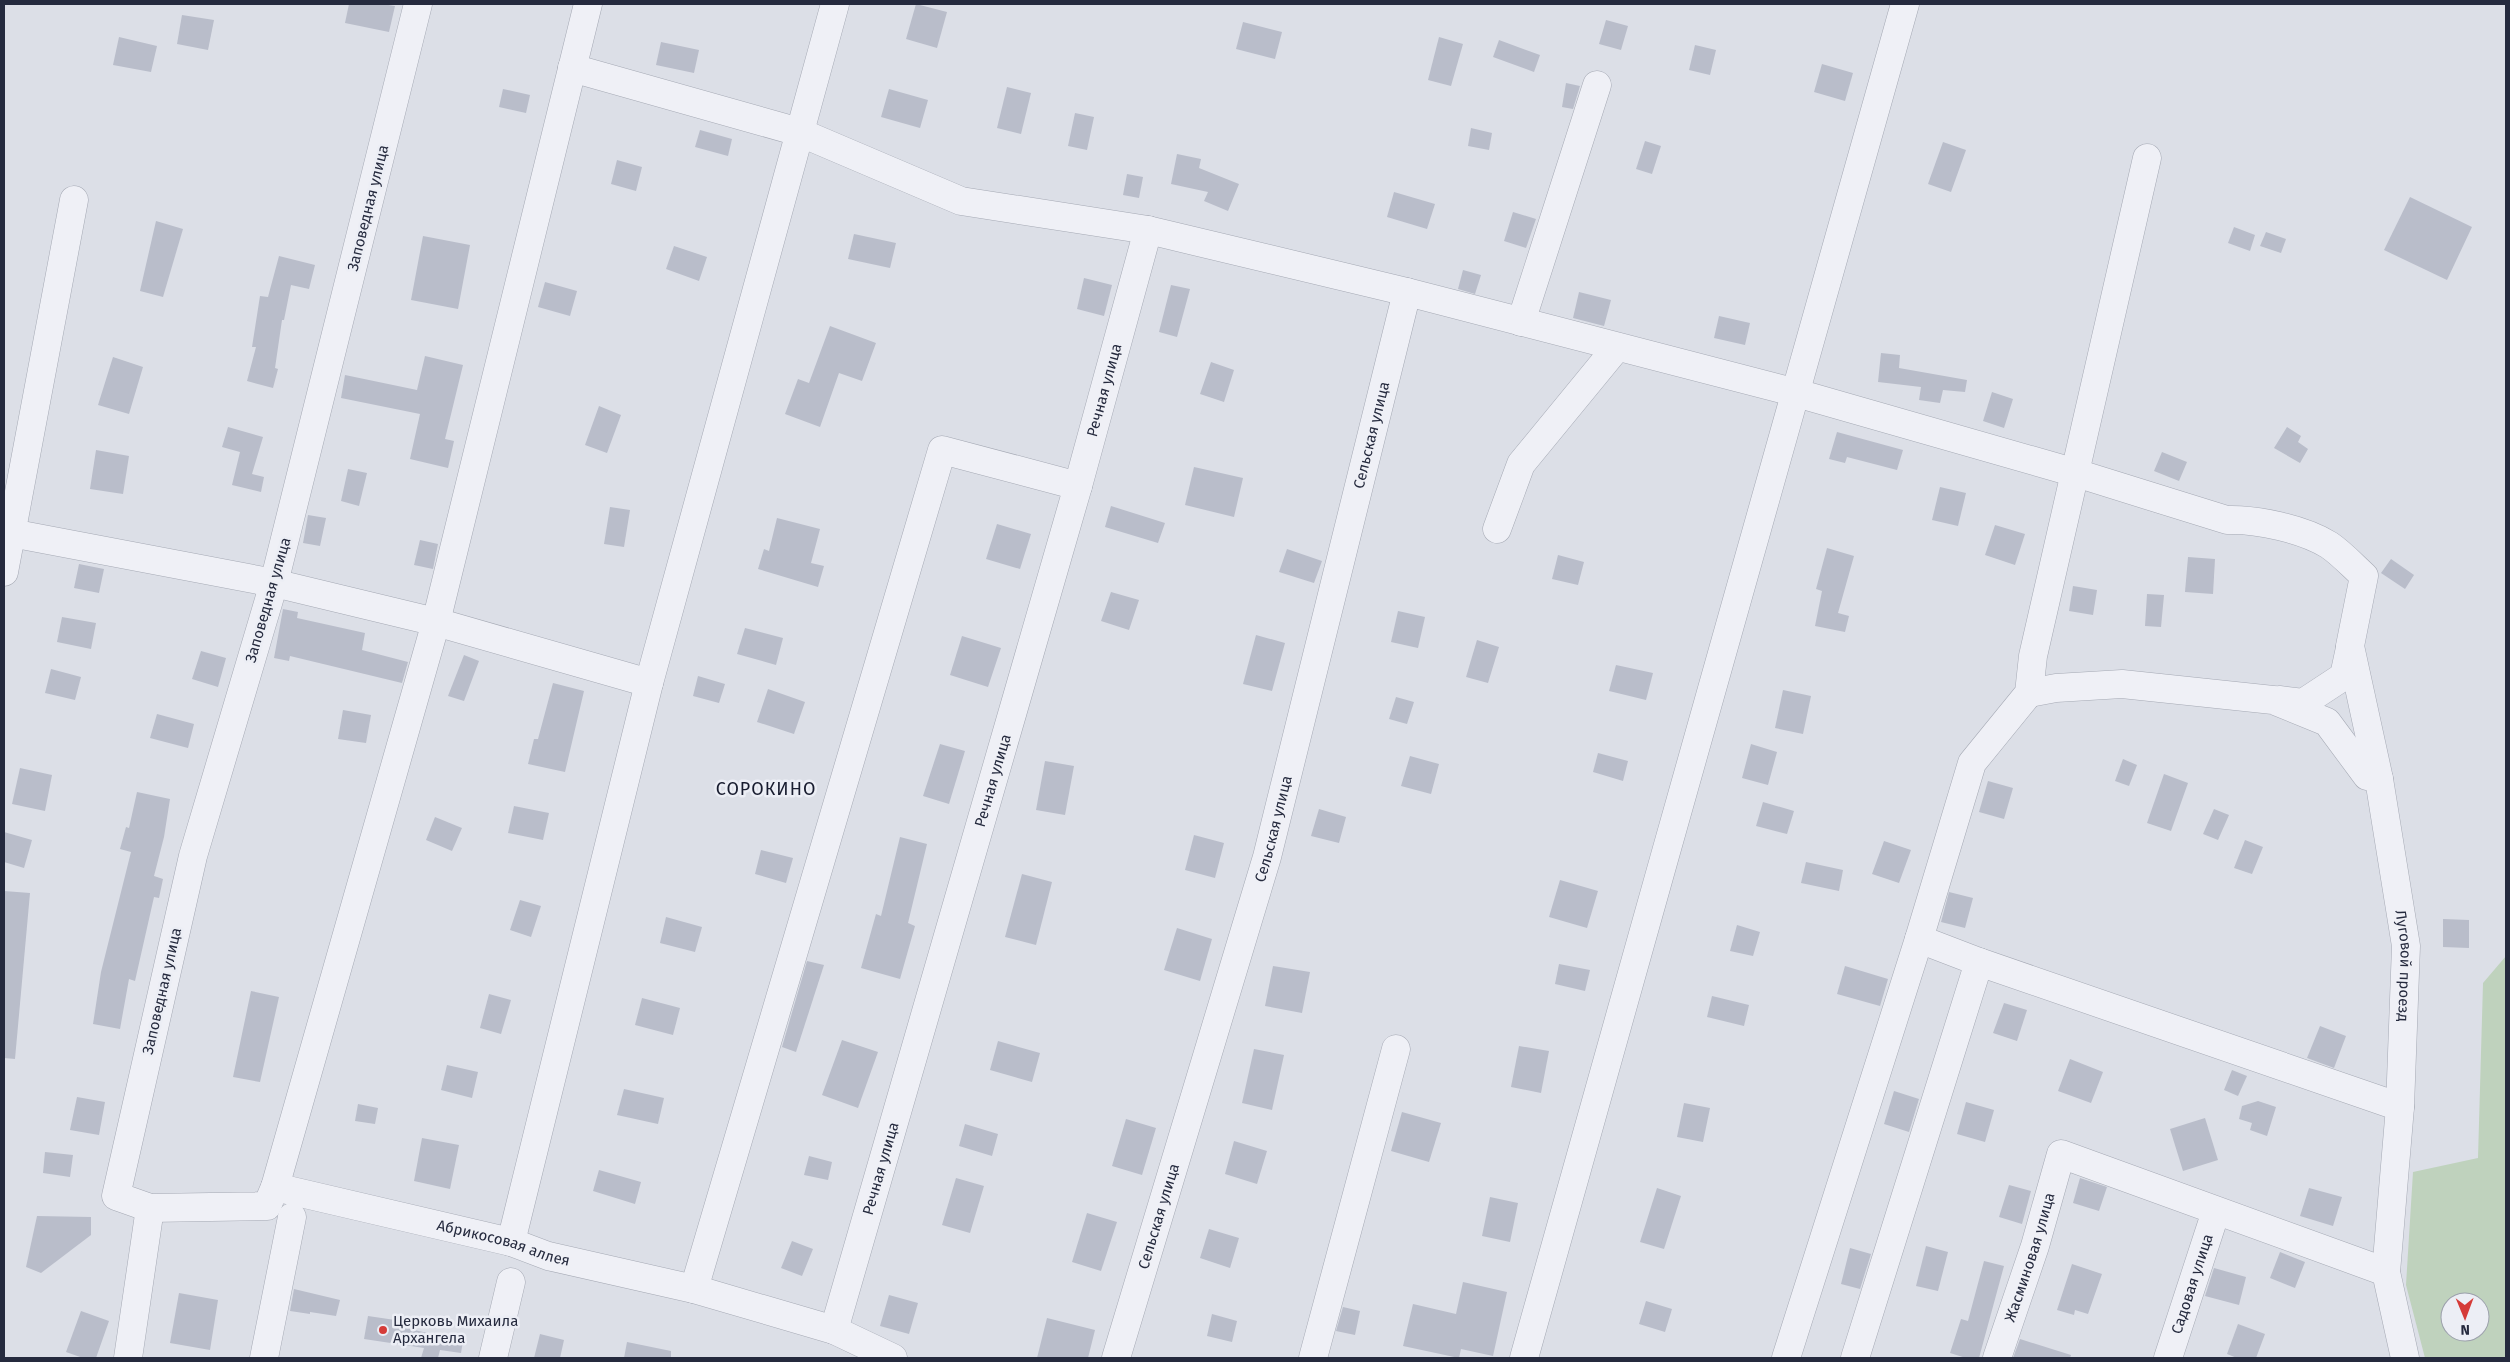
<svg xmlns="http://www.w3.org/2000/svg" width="2510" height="1362" font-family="'Fira Sans',sans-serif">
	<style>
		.green { fill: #bfd2bd; fill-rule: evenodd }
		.building { fill: #b9bdca }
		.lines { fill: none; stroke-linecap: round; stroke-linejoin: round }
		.minor-casing { stroke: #a5a9b4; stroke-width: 29 }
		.minor { stroke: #eff0f6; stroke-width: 28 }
		.poi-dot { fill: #d53b38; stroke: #eceef5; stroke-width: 2 }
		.labels { text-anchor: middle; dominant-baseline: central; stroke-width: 5; stroke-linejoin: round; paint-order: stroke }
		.street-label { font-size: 15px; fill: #252a3e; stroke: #eceef5 }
		.poi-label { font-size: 15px; fill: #252a3e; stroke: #eceef5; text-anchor: start }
		.quarter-label { font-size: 18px; letter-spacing: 1px; fill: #181c2f; stroke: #eceef5 }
	</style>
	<rect width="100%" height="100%" fill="#dcdfe7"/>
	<!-- green -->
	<path class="green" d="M2506,956V1358H2425L2406,1285L2413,1172L2478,1158L2483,983ZM2450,1302H2480V1332H2450Z"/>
	<!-- building -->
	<g class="building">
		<path d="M349,4H382L395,6L389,32L345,23Z"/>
		<path d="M916,4L947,12L937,48L906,39Z"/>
		<path d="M182,15L214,20L208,50L177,44Z"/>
		<path d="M1606,20L1628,26L1621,50L1599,44Z"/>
		<path d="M1243,22L1282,32L1275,59L1236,49Z"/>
		<path d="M119,37L157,46L151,72L113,65Z"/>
		<path d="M1439,37L1463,44L1451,86L1428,80Z"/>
		<path d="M1499,40L1540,55L1534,72L1493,57Z"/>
		<path d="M661,42L699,50L694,73L656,65Z"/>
		<path d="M1695,45L1716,50L1710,75L1689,70Z"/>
		<path d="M1822,64L1853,73L1845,101L1814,92Z"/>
		<path d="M1566,83L1580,86L1573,109L1562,107Z"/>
		<path d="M1007,87L1031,93L1021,134L997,128Z"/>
		<path d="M503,89L530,95L526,113L499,107Z"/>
		<path d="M889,89L928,100L920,128L881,117Z"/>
		<path d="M1075,113L1094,117L1087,150L1068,146Z"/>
		<path d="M1471,128L1492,133L1489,150L1468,146Z"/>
		<path d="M700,130L732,139L728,156L695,147Z"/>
		<path d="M1645,141L1661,146L1652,174L1636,169Z"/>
		<path d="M1943,142L1966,150L1951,192L1928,184Z"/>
		<path d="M1177,154L1201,159L1199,168L1239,184L1228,211L1204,201L1208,192L1171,184Z"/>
		<path d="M617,160L642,167L636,191L611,184Z"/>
		<path d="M1127,174L1143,177L1139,198L1123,195Z"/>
		<path d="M1394,192L1435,204L1427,229L1387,217Z"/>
		<path d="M2410,197L2472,227L2447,280L2384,250Z"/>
		<path d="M1513,212L1536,219L1526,248L1504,241Z"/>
		<path d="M156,221L183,229L163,297L140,291Z"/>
		<path d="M2234,227L2255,235L2250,251L2228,243Z"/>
		<path d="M2266,232L2286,239L2281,253L2260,246Z"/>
		<path d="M854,234L896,243L890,268L848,259Z"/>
		<path d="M423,236L470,245L458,309L411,300Z"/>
		<path d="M674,246L707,257L699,281L666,269Z"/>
		<path d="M279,256L315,265L309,289L291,285L284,320H282L275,368L278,369L273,388L247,381L256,347H252L260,296L268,297Z"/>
		<path d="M1463,270L1481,275L1475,294L1458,289Z"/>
		<path d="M1084,278L1112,285L1104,316L1077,309Z"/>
		<path d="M545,282L577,291L570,316L538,307Z"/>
		<path d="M1171,285L1190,289L1177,337L1159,332Z"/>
		<path d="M1579,292L1611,300L1604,326L1573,318Z"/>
		<path d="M1719,316L1750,323L1745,345L1714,338Z"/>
		<path d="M830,326L876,343L862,381L839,373L820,427L785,414L798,379L809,383Z"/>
		<path d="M1881,353L1900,355L1899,368L1967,380L1965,392L1943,390L1940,403L1919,400L1921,387L1878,382Z"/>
		<path d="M425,356L463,365L445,439L454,441L448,468L410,459L420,414L341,398L345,375L417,390Z"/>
		<path d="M113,357L143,367L129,414L98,405Z"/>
		<path d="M1211,362L1234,370L1224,402L1200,394Z"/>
		<path d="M1992,392L2013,399L2004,428L1983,421Z"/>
		<path d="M599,406L621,415L607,453L585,445Z"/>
		<path d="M228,427L263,437L252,474L264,477L261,492L232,485L240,452L222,447Z"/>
		<path d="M2287,427L2301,436L2298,442L2308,449L2300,463L2274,448Z"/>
		<path d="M1837,432L1903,450L1897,470L1847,457L1845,463L1829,459Z"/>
		<path d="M96,450L129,456L123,494L90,489Z"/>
		<path d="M2162,452L2187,462L2179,481L2154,471Z"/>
		<path d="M1194,467L1243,478L1234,517L1185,505Z"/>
		<path d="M348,469L367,473L359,506L341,501Z"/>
		<path d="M1940,487L1966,493L1958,526L1932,520Z"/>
		<path d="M1111,506L1165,523L1158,543L1105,527Z"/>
		<path d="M610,507L630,510L624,547L604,544Z"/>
		<path d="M308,515L326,518L320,546L303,543Z"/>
		<path d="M777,518L820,529L811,563L824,566L818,587L758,569L764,549L769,551Z"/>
		<path d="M997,524L1031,534L1020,569L986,559Z"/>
		<path d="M1995,525L2025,534L2015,565L1985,555Z"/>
		<path d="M420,540L438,544L433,569L414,565Z"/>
		<path d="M1827,548L1854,556L1838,613L1849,616L1845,632L1815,626L1822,591L1816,589Z"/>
		<path d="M1287,549L1322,561L1314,583L1279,572Z"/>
		<path d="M1558,555L1584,562L1578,585L1552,579Z"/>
		<path d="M2188,557L2215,559L2213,594L2185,592Z"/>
		<path d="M2391,559L2414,575L2405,589L2381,573Z"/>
		<path d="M79,564L104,569L99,593L74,588Z"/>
		<path d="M2073,586L2097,590L2093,615L2069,611Z"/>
		<path d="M1111,592L1139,600L1129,630L1101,621Z"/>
		<path d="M2147,594L2164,595L2161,627L2145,626Z"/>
		<path d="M283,609L298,612L297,618L365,633L362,650L408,662L402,683L290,656L289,661L274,658Z"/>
		<path d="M1398,611L1425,617L1418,648L1391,642Z"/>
		<path d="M62,617L96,623L91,649L57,642Z"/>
		<path d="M745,628L783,638L776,665L737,654Z"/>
		<path d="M1256,635L1285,643L1272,691L1243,684Z"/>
		<path d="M962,636L1001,648L988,687L950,675Z"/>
		<path d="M1477,640L1499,647L1488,683L1466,677Z"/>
		<path d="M201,651L226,658L218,687L192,679Z"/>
		<path d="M464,655L479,661L464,701L448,696Z"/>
		<path d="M1616,665L1653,673L1646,700L1609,691Z"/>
		<path d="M51,669L81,677L75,700L45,693Z"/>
		<path d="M698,676L725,684L719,703L693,696Z"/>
		<path d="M553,683L584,691L565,772L528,764L534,739H538Z"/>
		<path d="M768,689L805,702L794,734L757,722Z"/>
		<path d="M1783,690L1811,696L1803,734L1775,728Z"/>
		<path d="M1396,697L1414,702L1407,724L1389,719Z"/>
		<path d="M343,710L371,715L366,743L338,739Z"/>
		<path d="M157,714L194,724L188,748L150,738Z"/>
		<path d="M940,744L965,751L949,804L923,796Z"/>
		<path d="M1751,744L1777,752L1768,785L1742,778Z"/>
		<path d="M1598,753L1628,761L1623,781L1593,772Z"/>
		<path d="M1410,756L1439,764L1431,794L1401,786Z"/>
		<path d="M2123,759L2137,765L2129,786L2115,781Z"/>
		<path d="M1045,761L1074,766L1065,815L1036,810Z"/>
		<path d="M20,768L52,775L45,811L12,804Z"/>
		<path d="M2164,774L2188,783L2171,831L2147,823Z"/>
		<path d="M1988,781L2013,788L2004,819L1979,812Z"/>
		<path d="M137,792L170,799L164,837L154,876L163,879L159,898L154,897L135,981L129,979L120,1029L93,1024L101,972L131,852L120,849L126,827L129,828Z"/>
		<path d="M1763,802L1794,811L1787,834L1756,826Z"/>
		<path d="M514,806L549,813L543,840L508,833Z"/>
		<path d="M1319,809L1346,817L1339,843L1311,836Z"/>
		<path d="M2214,809L2229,815L2218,840L2203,834Z"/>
		<path d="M435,817L462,828L452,851L426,840Z"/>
		<path d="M4,832L32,840L24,868L4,862Z"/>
		<path d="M1194,835L1224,843L1215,878L1185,870Z"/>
		<path d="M900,837L927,844L908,923L915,926L900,979L861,968L876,914L881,916Z"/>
		<path d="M2245,840L2263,847L2252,874L2234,868Z"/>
		<path d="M1884,841L1911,850L1899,883L1872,874Z"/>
		<path d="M761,850L793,858L786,883L755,874Z"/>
		<path d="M1806,862L1843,870L1839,891L1801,883Z"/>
		<path d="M1022,874L1052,882L1036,945L1005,937Z"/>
		<path d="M1560,880L1598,891L1587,928L1549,917Z"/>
		<path d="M4,891L30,893L15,1059L4,1058Z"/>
		<path d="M1949,892L1973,898L1965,928L1941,922Z"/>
		<path d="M520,900L541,906L531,937L510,930Z"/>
		<path d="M666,917L702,927L695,952L660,943Z"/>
		<path d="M2443,919L2469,920V948L2443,947Z"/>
		<path d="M1737,925L1760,932L1753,956L1730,951Z"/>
		<path d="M1177,928L1212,939L1200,981L1164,970Z"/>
		<path d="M807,961L824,965L796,1052L782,1047Z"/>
		<path d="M1559,964L1590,970L1585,991L1555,984Z"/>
		<path d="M1273,966L1310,972L1302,1013L1265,1006Z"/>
		<path d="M1845,966L1888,979L1880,1006L1837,994Z"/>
		<path d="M251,991L279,997L260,1082L233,1077Z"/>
		<path d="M489,994L511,1000L501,1034L480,1028Z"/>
		<path d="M1712,996L1749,1005L1744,1026L1707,1017Z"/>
		<path d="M642,998L680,1008L673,1035L635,1025Z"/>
		<path d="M2004,1003L2027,1010L2017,1041L1993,1033Z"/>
		<path d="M2320,1026L2346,1036L2334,1068L2307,1058Z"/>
		<path d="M842,1040L878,1052L858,1108L822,1095Z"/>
		<path d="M998,1041L1040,1053L1032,1082L990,1070Z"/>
		<path d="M1519,1046L1549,1051L1541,1093L1511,1087Z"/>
		<path d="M1254,1049L1284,1055L1272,1110L1242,1103Z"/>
		<path d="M2070,1059L2103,1072L2091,1103L2058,1091Z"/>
		<path d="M447,1065L478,1072L472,1098L441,1090Z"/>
		<path d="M2232,1070L2247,1076L2238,1096L2224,1090Z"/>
		<path d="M624,1089L664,1098L658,1124L617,1115Z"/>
		<path d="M1894,1091L1919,1099L1909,1132L1884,1124Z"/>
		<path d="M77,1097L105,1102L99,1135L70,1130Z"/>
		<path d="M2258,1101L2276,1107L2267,1136L2250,1130L2252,1123L2239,1119L2242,1106Z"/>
		<path d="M1966,1102L1994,1110L1985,1142L1957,1134Z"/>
		<path d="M1684,1103L1710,1108L1703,1142L1677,1137Z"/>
		<path d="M358,1104L378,1108L375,1124L355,1121Z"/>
		<path d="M1402,1112L1441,1123L1429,1162L1391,1151Z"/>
		<path d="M2205,1118L2218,1160L2183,1171L2170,1129Z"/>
		<path d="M1126,1119L1156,1128L1142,1175L1112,1166Z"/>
		<path d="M965,1124L998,1134L992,1156L959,1146Z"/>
		<path d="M422,1138L459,1145L450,1189L414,1181Z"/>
		<path d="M1234,1141L1267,1151L1257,1184L1225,1174Z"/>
		<path d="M45,1152L73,1155L70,1177L43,1173Z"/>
		<path d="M809,1156L832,1162L828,1180L804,1175Z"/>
		<path d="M599,1170L641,1182L635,1204L593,1191Z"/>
		<path d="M956,1178L984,1186L970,1233L942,1225Z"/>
		<path d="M2080,1178L2107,1187L2099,1211L2073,1203Z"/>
		<path d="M2009,1185L2031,1191L2022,1224L1999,1217Z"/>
		<path d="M1657,1188L1681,1196L1664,1249L1640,1242Z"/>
		<path d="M2309,1188L2342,1197L2333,1226L2300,1216Z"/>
		<path d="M1490,1197L1518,1203L1510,1242L1482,1236Z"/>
		<path d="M1087,1213L1117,1222L1101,1271L1072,1262Z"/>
		<path d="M37,1216L91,1217V1235L41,1273L26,1267Z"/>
		<path d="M1209,1229L1239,1238L1230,1268L1200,1258Z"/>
		<path d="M792,1241L813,1249L802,1276L781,1268Z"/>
		<path d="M1926,1246L1948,1252L1938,1291L1916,1286Z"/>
		<path d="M1850,1248L1871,1254L1860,1289L1841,1284Z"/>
		<path d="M2280,1252L2305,1262L2295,1288L2270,1278Z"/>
		<path d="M1984,1261L2004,1266L1979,1358H1966L1950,1353L1961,1319L1968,1321Z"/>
		<path d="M2072,1264L2102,1274L2088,1314L2075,1310L2074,1315L2057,1310Z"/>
		<path d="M2214,1268L2246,1277L2239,1305L2205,1296Z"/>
		<path d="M1463,1282L1507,1292L1493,1356L1461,1349L1459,1358L1403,1346L1413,1304L1456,1314Z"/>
		<path d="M294,1289L340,1300L336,1316L310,1312V1314L290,1311Z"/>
		<path d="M179,1293L218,1300L210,1350L170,1343Z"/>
		<path d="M889,1295L918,1303L909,1334L880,1326Z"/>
		<path d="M1646,1301L1672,1309L1665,1332L1639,1324Z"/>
		<path d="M1343,1307L1360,1311L1355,1335L1336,1331Z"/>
		<path d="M81,1311L109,1321L96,1358H83L66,1352Z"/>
		<path d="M1212,1314L1237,1321L1232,1342L1207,1336Z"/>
		<path d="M368,1316L402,1321L401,1327L463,1341L461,1353L440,1350L438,1358H421L424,1348L364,1339Z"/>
		<path d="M1047,1318L1095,1330L1088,1358H1037Z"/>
		<path d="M2238,1324L2265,1334L2256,1358H2237L2227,1354Z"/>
		<path d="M540,1334L564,1340L560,1358H534Z"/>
		<path d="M2020,1339L2071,1355L2070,1358H2013Z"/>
		<path d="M627,1342L671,1351V1358H624Z"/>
	</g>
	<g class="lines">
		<!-- minor casing -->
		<g class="minor-casing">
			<g id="minor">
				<path id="s1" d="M418,4L274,583L193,856L116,1196L150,1208L267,1206L275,1187L511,1242L548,1256L694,1289L834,1330L893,1358"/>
				<path id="s2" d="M572,68L799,132L961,201L1148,230L1407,292L1793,392L2076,473L2227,520C2257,519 2303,529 2329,545C2341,553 2353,566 2364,576L2350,646L2379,779L2406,946L2400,1107L2386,1272L2405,1358"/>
				<path d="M1521,322L1597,85"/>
				<path d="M1497,529L1521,464L1617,347"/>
				<path d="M11,533L274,583L436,622L649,683"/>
				<path d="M4,572L74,200"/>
				<path d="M2029,693L2056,688L2122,684L2273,700L2327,722L2367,776L2379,779"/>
				<path d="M2279,700L2303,703L2344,676L2350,648"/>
				<path d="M1919,939L1979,962L2400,1107"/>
				<path d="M275,1187L436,622L588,4"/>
				<path d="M511,1242L649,683L835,4"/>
				<path d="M694,1289L942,450L1078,486"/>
				<path id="s3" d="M834,1330L1078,486L1148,230"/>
				<path d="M128,1358L150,1208"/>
				<path d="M264,1358L292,1217"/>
				<path d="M493,1358L511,1282"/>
				<path id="s4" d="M1116,1358L1267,857L1407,292"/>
				<path d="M1313,1358L1396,1049"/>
				<path d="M1524,1358C1652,907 1775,454 1905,4"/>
				<path d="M1786,1358L1919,939L1972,763L2029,693L2033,656L2147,158"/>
				<path d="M1855,1358L1979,962"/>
				<path id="s5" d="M1997,1358L2035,1246L2061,1154L2386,1272"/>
				<path id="s6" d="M2168,1358L2216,1211"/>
			</g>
		</g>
		<!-- minor -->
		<use href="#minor" class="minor"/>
	</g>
	<!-- markers -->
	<circle class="poi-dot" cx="383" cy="1330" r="5"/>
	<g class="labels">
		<!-- street labels -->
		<g class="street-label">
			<text transform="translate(368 208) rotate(-76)">Заповедная улица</text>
			<text stroke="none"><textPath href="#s3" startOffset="978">Речная улица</textPath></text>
			<text stroke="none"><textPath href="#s4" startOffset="958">Сельская улица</textPath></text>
			<text transform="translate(268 600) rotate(-74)">Заповедная улица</text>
			<text stroke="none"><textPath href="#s3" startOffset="572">Речная улица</textPath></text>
			<text stroke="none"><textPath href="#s4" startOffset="552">Сельская улица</textPath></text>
			<text stroke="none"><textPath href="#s2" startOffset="2268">Луговой проезд</textPath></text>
			<text transform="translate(162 991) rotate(-77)">Заповедная улица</text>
			<text stroke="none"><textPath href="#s3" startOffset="168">Речная улица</textPath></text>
			<text stroke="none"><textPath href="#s4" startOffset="148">Сельская улица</textPath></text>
			<text stroke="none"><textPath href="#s1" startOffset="1639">Абрикосовая аллея</textPath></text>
			<text stroke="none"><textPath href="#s5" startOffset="106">Жасминовая улица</textPath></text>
			<text stroke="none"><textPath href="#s6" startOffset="78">Садовая улица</textPath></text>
		</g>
		<!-- poi labels -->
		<g class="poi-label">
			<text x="393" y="1321">Церковь Михаила<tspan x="393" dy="17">Архангела</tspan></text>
		</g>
		<!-- quarter labels -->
		<g class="quarter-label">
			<text x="766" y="789">СОРОКИНО</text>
		</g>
	</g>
	<!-- border -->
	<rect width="2510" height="1362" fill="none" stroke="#252a3e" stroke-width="10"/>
	<!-- north arrow -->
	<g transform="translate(2465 1317) rotate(179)"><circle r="24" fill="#eceef5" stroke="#9ca0ac"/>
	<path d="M0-4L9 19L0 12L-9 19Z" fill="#d53b38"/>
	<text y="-8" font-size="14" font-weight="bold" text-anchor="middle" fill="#252a3e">N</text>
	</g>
</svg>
